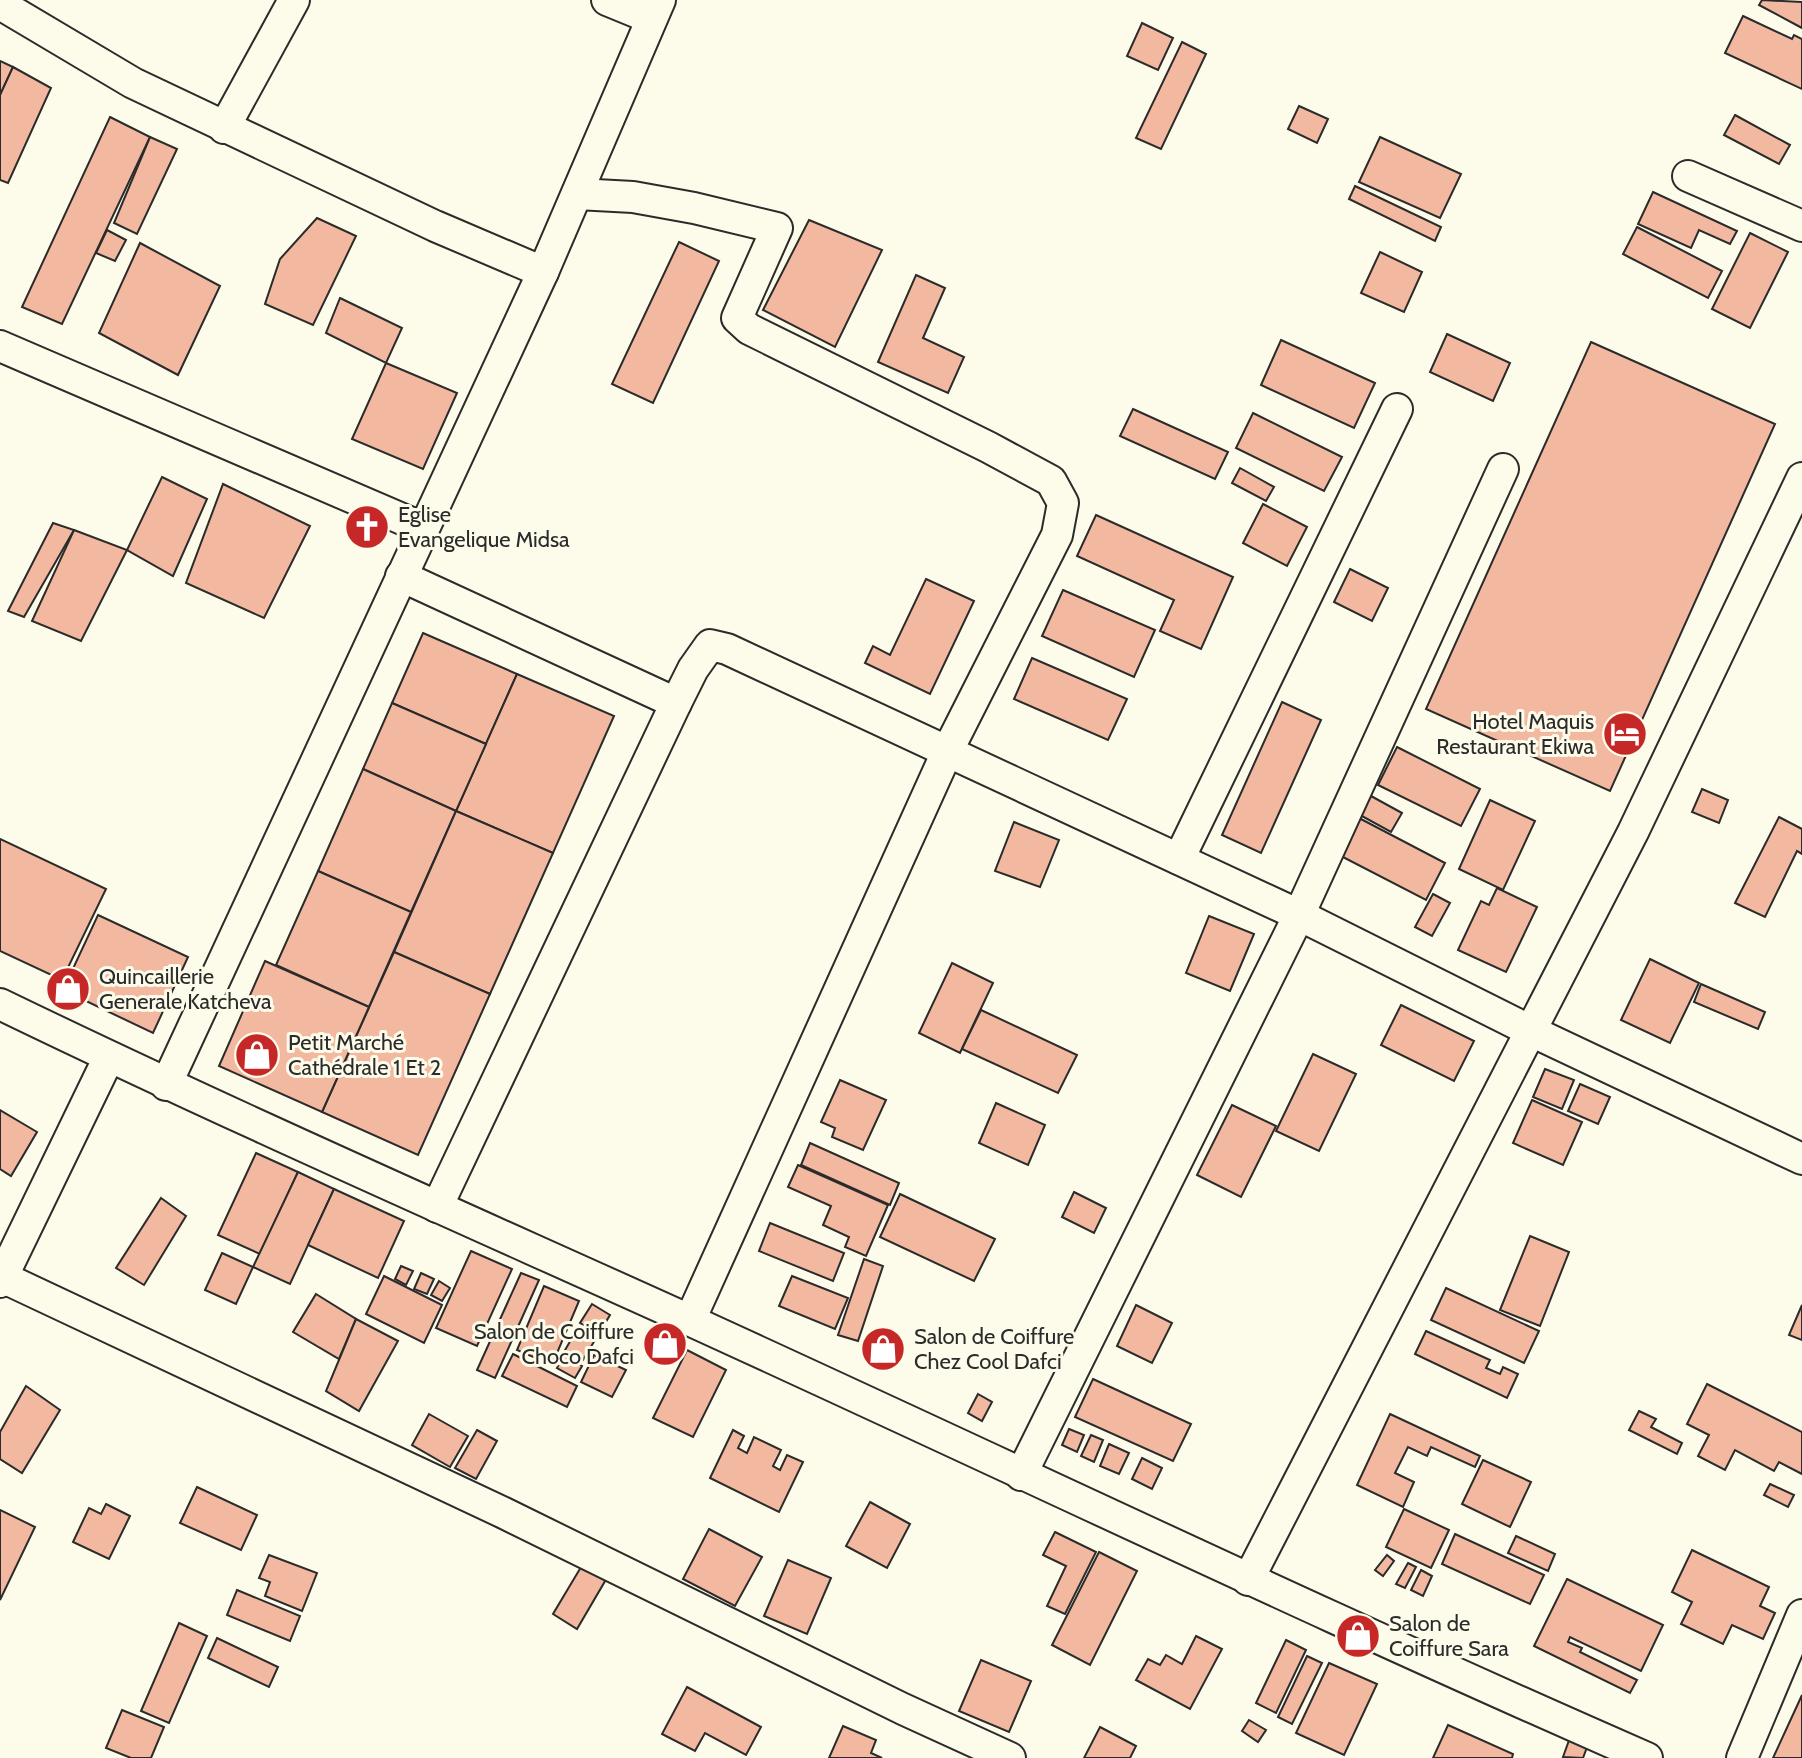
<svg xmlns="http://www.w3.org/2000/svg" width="1802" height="1758" font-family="Cabin,sans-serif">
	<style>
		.building { fill: #f2b8a0; stroke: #2b2b2b; stroke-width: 2 }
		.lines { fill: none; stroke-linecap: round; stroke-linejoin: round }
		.street-casing { stroke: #2b2b2b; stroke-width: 34 }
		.street { stroke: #fdfbea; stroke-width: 30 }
		.labels { text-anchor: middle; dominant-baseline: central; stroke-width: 6; stroke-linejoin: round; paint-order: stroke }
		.poi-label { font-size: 22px; fill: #2b2b2b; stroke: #fdfbea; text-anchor: start }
	</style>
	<rect width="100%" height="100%" fill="#fdfbea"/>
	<!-- building -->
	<g class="building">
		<path d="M1762,0L1802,2V28L1759,5Z"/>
		<path d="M1743,16L1792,39L1794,35L1802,39V89L1725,53Z"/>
		<path d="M1142,23L1173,38L1158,70L1127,56Z"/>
		<path d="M1182,42L1206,54L1161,149L1136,138Z"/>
		<path d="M0,61L13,67L0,95Z"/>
		<path d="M13,67L51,88L8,183L0,180V95Z"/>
		<path d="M1299,106L1328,119L1317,143L1288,129Z"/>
		<path d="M1735,115L1790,145L1779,164L1724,135Z"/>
		<path d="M110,117L150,137L62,324L22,307Z"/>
		<path d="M150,137L177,149L137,234L114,223Z"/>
		<path d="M1380,137L1461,174L1440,218L1359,182Z"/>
		<path d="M1355,186L1441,227L1435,241L1349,199Z"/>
		<path d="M1653,192L1737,231L1730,244L1699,230L1691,248L1638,224Z"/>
		<path d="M317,218L356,236L313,325L265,304L280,259Z"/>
		<path d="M809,220L882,250L835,347L763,310Z"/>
		<path d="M1637,227L1722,271L1708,298L1623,254Z"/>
		<path d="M107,230L126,240L115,261L96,253Z"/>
		<path d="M1750,233L1788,252L1750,328L1712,309Z"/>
		<path d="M679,242L719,261L653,403L612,384Z"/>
		<path d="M140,243L220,286L178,375L99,333Z"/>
		<path d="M1380,252L1422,272L1404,312L1361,293Z"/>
		<path d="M916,275L945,288L923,338L964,357L948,393L878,362Z"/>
		<path d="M340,298L402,328L386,363L326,333Z"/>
		<path d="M1447,334L1510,363L1493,401L1430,372Z"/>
		<path d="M1281,340L1375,383L1354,428L1261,385Z"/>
		<path d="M1591,342L1775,424L1610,791L1426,709Z"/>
		<path d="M386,363L457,393L423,469L352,439Z"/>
		<path d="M1133,409L1228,452L1215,479L1120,436Z"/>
		<path d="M1253,413L1342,457L1324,491L1236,448Z"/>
		<path d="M1240,468L1274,487L1266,501L1232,483Z"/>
		<path d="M162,477L207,499L173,576L127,550Z"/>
		<path d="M223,484L310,526L264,618L186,583Z"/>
		<path d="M1263,504L1307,527L1287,566L1243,543Z"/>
		<path d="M1096,515L1233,577L1201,649L1160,631L1174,600L1077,556Z"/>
		<path d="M53,523L74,530L24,617L8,611Z"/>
		<path d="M74,530L127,550L81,641L32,621Z"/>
		<path d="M1350,569L1388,588L1372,621L1334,602Z"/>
		<path d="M926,579L974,601L930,694L865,663L873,646L890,655Z"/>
		<path d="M1063,590L1155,630L1134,677L1042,636Z"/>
		<path d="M423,633L517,674L486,744L392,703Z"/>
		<path d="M1032,658L1127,699L1108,740L1014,699Z"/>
		<path d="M517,674L614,716L553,853L456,811Z"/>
		<path d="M1282,702L1321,720L1261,853L1222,835Z"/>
		<path d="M392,703L486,744L456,811L363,769Z"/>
		<path d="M1397,747L1480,789L1461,826L1378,785Z"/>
		<path d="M363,769L456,811L411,912L318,871Z"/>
		<path d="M1702,789L1728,800L1719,823L1692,812Z"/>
		<path d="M1371,796L1402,813L1391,832L1360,815Z"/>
		<path d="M1490,800L1535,821L1503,890L1459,869Z"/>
		<path d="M456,811L553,853L490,994L394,952Z"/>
		<path d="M1779,817L1802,829V854L1797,851L1765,917L1735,903Z"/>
		<path d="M1359,818L1445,863L1426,900L1339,855Z"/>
		<path d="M1014,822L1059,840L1040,887L995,871Z"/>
		<path d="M0,839L106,889L62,980L0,951Z"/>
		<path d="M318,871L411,912L369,1007L276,965Z"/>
		<path d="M1497,888L1537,907L1506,972L1458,950L1481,901L1489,905Z"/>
		<path d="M1433,894L1450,903L1432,936L1415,927Z"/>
		<path d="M98,915L188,957L153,1033L63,990Z"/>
		<path d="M1209,916L1254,934L1230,991L1186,973Z"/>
		<path d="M394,952L490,994L418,1155L322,1112Z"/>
		<path d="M1650,959L1699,983L1670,1043L1621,1020Z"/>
		<path d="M265,961L369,1007L322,1112L219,1066Z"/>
		<path d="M952,963L993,983L960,1053L919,1033Z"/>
		<path d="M1701,984L1765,1012L1758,1029L1694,1002Z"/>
		<path d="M1401,1005L1474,1041L1454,1081L1381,1045Z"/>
		<path d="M981,1010L1077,1055L1058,1093L962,1049Z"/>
		<path d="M1313,1054L1356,1074L1319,1151L1276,1131Z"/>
		<path d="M1545,1069L1574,1080L1562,1109L1533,1097Z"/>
		<path d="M840,1080L886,1100L863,1150L832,1137L835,1128L821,1122Z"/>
		<path d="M1580,1084L1610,1097L1598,1124L1568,1111Z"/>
		<path d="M1532,1100L1582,1122L1563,1165L1513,1143Z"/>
		<path d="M996,1103L1045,1125L1028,1165L979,1143Z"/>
		<path d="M1232,1105L1276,1126L1241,1197L1197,1175Z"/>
		<path d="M0,1110L37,1132L11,1176L0,1169Z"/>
		<path d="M810,1143L899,1183L890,1205L801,1165Z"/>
		<path d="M256,1153L298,1172L260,1254L218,1235Z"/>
		<path d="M798,1165L888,1205L866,1256L845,1247L849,1237L823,1225L831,1206L788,1187Z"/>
		<path d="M298,1172L334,1189L290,1284L253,1267Z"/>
		<path d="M334,1189L404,1221L378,1278L308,1245Z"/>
		<path d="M1074,1192L1106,1208L1094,1233L1062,1217Z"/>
		<path d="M900,1194L995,1239L974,1281L880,1237Z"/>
		<path d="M161,1198L186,1216L144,1285L116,1268Z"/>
		<path d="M770,1223L844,1253L833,1281L759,1251Z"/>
		<path d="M1530,1236L1569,1252L1540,1326L1500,1310Z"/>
		<path d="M471,1251L512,1269L477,1346L436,1328Z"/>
		<path d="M222,1253L253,1267L236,1304L205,1290Z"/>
		<path d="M864,1259L883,1266L858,1341L838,1335Z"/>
		<path d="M401,1266L413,1271L406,1285L395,1279Z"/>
		<path d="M421,1273L434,1279L427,1294L414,1289Z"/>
		<path d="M521,1273L539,1280L495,1378L477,1370Z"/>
		<path d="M384,1276L442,1305L424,1343L366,1314Z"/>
		<path d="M792,1276L848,1298L835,1329L779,1306Z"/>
		<path d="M439,1281L450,1288L442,1301L431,1295Z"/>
		<path d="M544,1286L579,1301L552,1365L517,1350Z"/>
		<path d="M1446,1288L1539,1331L1524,1363L1431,1320Z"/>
		<path d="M316,1294L356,1319L339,1359L293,1332Z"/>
		<path d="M592,1304L610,1315L583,1360L565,1350L572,1338L578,1341L587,1327L580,1323Z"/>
		<path d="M1136,1305L1172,1323L1152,1363L1117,1346Z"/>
		<path d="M1802,1305V1340L1789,1335Z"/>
		<path d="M356,1319L398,1341L359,1411L326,1391Z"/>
		<path d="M1426,1331L1490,1360L1486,1368L1500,1374L1503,1367L1518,1374L1507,1398L1415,1354Z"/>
		<path d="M687,1350L726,1370L693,1437L653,1418Z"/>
		<path d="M513,1354L577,1386L567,1407L502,1376Z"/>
		<path d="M563,1355L582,1366L575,1378L557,1368Z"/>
		<path d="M594,1355L626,1370L612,1397L581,1382Z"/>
		<path d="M1093,1379L1191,1424L1173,1461L1075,1417Z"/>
		<path d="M1707,1384L1802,1432V1474L1779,1462L1774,1471L1735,1450L1725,1470L1698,1456L1709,1435L1687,1424Z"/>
		<path d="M26,1386L60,1410L22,1473L0,1459V1432Z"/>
		<path d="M978,1394L992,1402L982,1421L968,1413Z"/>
		<path d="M1639,1411L1656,1419L1651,1427L1682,1443L1677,1454L1629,1430Z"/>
		<path d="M429,1414L468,1436L450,1467L412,1445Z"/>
		<path d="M1390,1414L1480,1456L1475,1467L1431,1447L1427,1456L1408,1447L1395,1473L1414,1482L1403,1507L1357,1485Z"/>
		<path d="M1069,1429L1084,1435L1077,1452L1062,1445Z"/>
		<path d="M477,1430L497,1441L476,1479L455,1468Z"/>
		<path d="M733,1430L744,1436L738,1448L747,1453L754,1437L781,1450L773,1466L780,1470L787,1455L803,1462L779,1512L710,1478Z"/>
		<path d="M1091,1435L1103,1440L1094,1462L1081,1456Z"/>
		<path d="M1109,1444L1129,1453L1119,1474L1100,1466Z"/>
		<path d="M1142,1458L1162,1468L1152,1489L1132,1479Z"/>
		<path d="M1483,1460L1531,1482L1510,1527L1462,1504Z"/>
		<path d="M1770,1484L1794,1495L1788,1507L1764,1495Z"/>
		<path d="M197,1487L257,1515L241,1550L180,1523Z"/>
		<path d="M870,1502L910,1524L887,1568L846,1546Z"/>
		<path d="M106,1504L130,1516L109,1559L73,1542L89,1508L101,1514Z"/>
		<path d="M1404,1509L1449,1530L1431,1568L1386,1547Z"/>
		<path d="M0,1510L35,1527L0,1600Z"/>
		<path d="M709,1529L762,1557L735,1606L683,1579Z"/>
		<path d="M1055,1532L1096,1552L1065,1614L1047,1606L1066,1566L1043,1555Z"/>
		<path d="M1455,1534L1544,1575L1530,1604L1442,1564Z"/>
		<path d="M1516,1536L1555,1554L1548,1571L1508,1553Z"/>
		<path d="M1692,1550L1769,1587L1760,1606L1775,1613L1763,1639L1732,1625L1723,1644L1681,1624L1692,1602L1672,1592Z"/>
		<path d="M1099,1552L1137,1571L1090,1665L1052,1645Z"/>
		<path d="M269,1555L317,1573L302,1611L265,1596L270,1582L259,1578Z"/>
		<path d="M1387,1555L1394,1561L1383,1576L1375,1570Z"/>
		<path d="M788,1560L831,1578L807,1634L764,1616Z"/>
		<path d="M584,1562L608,1576L577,1629L553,1614Z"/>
		<path d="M1408,1563L1416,1567L1405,1588L1396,1584Z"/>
		<path d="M1421,1570L1432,1576L1423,1596L1411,1590Z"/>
		<path d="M1567,1579L1663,1625L1641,1671L1570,1637L1568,1642L1582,1648L1580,1652L1637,1680L1630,1693L1534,1646Z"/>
		<path d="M237,1590L300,1616L290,1641L227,1615Z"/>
		<path d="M179,1623L207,1636L169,1723L141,1711Z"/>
		<path d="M1196,1636L1222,1649L1190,1709L1136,1680L1148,1659L1160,1665L1166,1655L1182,1664Z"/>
		<path d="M217,1638L278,1667L269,1687L208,1658Z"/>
		<path d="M1286,1640L1306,1650L1276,1713L1256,1703Z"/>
		<path d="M1307,1656L1322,1663L1292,1724L1278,1717Z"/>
		<path d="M981,1660L1031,1681L1009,1732L959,1711Z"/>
		<path d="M1329,1663L1377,1684L1344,1755L1296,1733Z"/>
		<path d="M687,1687L761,1727L746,1755L705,1733L695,1751L662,1734Z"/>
		<path d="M1802,1695V1758H1773Z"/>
		<path d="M122,1710L164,1727L151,1758H131L106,1748Z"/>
		<path d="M1249,1720L1266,1730L1258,1742L1242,1731Z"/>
		<path d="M1448,1725L1513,1754L1512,1758H1433Z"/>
		<path d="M843,1726L876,1740L871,1753L882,1758H829Z"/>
		<path d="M1100,1727L1136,1746L1130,1758H1084Z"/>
		<path d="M1572,1732L1590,1739L1583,1758L1563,1757Z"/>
	</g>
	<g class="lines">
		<!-- street casing -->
		<g class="street-casing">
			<g id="street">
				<path d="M607,0L651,18"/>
				<path d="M0,4L133,83L435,226L543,272"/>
				<path d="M224,128L294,0"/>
				<path d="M1688,176L1802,226"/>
				<path d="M577,194L633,197L694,208L777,228L737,318L749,329L988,447L1051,481L1063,503L1057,535L947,752L690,1320"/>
				<path d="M0,346L423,528"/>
				<path d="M401,576L676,703"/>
				<path d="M1179,859L1397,409"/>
				<path d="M0,1004C227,1114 457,1215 687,1319C1007,1465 1324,1617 1647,1758"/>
				<path d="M166,1085L543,272L660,0"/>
				<path d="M437,1207L676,703L693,669L710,645L727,649L1299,915L1531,1031L1802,1159"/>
				<path d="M2,1277L504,1513L903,1709L1010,1758"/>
				<path d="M0,1282L109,1057"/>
				<path d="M1021,1475L1299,915L1503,469"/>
				<path d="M1248,1580L1633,832L1802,478"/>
				<path d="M1742,1758L1802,1615"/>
			</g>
		</g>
		<!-- street -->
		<use href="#street" class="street"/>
	</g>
	<!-- icons -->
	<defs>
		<g id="church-disc" transform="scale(2.3)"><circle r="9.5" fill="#c62828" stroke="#fdfbea"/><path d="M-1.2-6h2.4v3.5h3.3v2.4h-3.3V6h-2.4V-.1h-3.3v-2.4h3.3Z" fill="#fff"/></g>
		<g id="hotel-disc" transform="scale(2.3)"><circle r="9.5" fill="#c62828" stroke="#fdfbea"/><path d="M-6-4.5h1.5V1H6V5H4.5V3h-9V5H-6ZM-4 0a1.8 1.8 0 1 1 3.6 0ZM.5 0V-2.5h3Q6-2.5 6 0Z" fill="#fff"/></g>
		<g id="shop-disc" transform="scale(2.3)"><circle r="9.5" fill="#c62828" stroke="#fdfbea"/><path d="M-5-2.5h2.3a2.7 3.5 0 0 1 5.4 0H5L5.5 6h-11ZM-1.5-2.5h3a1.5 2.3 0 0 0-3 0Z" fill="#fff"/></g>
	</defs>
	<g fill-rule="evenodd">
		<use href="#church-disc" x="367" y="527"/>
		<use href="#hotel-disc" x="1625" y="734"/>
		<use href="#shop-disc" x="68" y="989"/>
		<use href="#shop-disc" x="257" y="1055"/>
		<use href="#shop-disc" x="665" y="1344"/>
		<use href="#shop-disc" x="883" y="1349"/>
		<use href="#shop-disc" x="1358" y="1636"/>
	</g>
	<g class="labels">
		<!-- poi labels -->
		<g class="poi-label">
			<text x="398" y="514">Eglise<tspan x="398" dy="25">Evangelique Midsa</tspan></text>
			<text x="1594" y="721" text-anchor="end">Hotel Maquis<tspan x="1594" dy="25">Restaurant Ekiwa</tspan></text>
			<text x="99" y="976">Quincaillerie<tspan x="99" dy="25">Generale Katcheva</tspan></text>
			<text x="288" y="1042">Petit Marché<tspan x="288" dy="25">Cathédrale 1 Et 2</tspan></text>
			<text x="634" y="1331" text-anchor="end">Salon de Coiffure<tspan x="634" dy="25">Choco Dafci</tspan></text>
			<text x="914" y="1336">Salon de Coiffure<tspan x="914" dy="25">Chez Cool Dafci</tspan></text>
			<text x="1389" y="1623">Salon de<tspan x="1389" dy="25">Coiffure Sara</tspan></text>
		</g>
	</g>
</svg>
